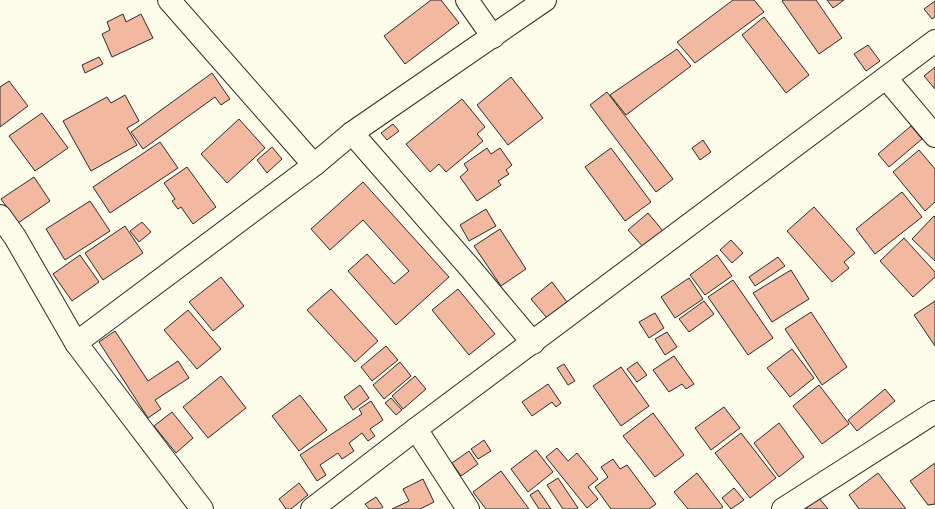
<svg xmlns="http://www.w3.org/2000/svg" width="935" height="509" font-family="'DM Sans',sans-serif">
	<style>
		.building { fill: #f2b8a0; stroke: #2b2b2b }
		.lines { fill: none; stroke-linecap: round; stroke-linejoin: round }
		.minor-casing { stroke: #2b2b2b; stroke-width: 24 }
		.minor { stroke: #fdfbea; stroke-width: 22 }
	</style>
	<rect width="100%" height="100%" fill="#fdfbea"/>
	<!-- building -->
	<g class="building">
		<path d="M431,0H441L459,23L405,64L384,36Z"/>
		<path d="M733,0H754L764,12L695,63L677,42Z"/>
		<path d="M783,0H816L842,38L819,54L782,1Z"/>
		<path d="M827,0H844L833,8Z"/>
		<path d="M935,1V17L932,19L924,9Z"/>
		<path d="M123,14L126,22L141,14L153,38L112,57L102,34L110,30L107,22Z"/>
		<path d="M764,17L809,75L786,93L742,35Z"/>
		<path d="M868,45L880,61L866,71L854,54Z"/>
		<path d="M677,49L691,66L626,115L610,95Z"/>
		<path d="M99,57L103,64L85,73L82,65Z"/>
		<path d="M935,67V89L924,76Z"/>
		<path d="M212,73L230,99L221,105L215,97L143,149L131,132Z"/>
		<path d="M511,77L543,118L508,145L477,105Z"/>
		<path d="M9,81L28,106L0,127V87Z"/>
		<path d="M607,92L673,179L656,192L590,105Z"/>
		<path d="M125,95L139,121L127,128L137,145L91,171L63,121L107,97L111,103Z"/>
		<path d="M462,99L485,127L477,134L483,141L446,172L439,164L430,172L406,144Z"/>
		<path d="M42,113L68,148L35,171L9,136Z"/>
		<path d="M239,119L265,148L227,183L201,154Z"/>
		<path d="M393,124L399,131L387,140L381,133Z"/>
		<path d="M911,126L922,139L889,167L878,154Z"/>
		<path d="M703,140L711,152L700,160L692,148Z"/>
		<path d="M160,142L178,168L110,213L93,187Z"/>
		<path d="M272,147L282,159L267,173L257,160Z"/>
		<path d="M487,148L491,154L500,148L512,165L506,170L509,174L498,181L501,185L477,201L460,177L468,170L464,164Z"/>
		<path d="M611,148L651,202L625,221L585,167Z"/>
		<path d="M919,150L935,169V202L925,211L893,172Z"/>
		<path d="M187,167L216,207L193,224L181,207L178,209L172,201L175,199L164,183Z"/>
		<path d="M34,177L50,201L18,223L1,199Z"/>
		<path d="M363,182L449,277L396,325L348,271L367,254L394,284L409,271L363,220L330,250L311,229Z"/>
		<path d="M902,192L922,217L875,254L856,229Z"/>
		<path d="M90,201L110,231L65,260L46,229Z"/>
		<path d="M814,207L855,253L844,262L849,268L832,282L787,231Z"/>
		<path d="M486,209L496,226L469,241L460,225Z"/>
		<path d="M648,213L663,231L644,248L628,230Z"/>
		<path d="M934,216L935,217V261L912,239Z"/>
		<path d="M142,222L151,232L139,242L130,231Z"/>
		<path d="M125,226L143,253L103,280L85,253Z"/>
		<path d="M500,229L526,269L501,286L474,246Z"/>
		<path d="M904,238L935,272V277L913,297L880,261Z"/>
		<path d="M731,240L743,253L732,263L720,250Z"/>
		<path d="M80,255L99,282L72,301L53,274Z"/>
		<path d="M717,255L732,276L705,295L690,275Z"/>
		<path d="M778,257L785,266L755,286L749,277Z"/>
		<path d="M791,270L809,299L772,322L753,293Z"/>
		<path d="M221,277L244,306L213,331L189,302Z"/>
		<path d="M689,278L703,299L675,318L661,297Z"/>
		<path d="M733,280L773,338L748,355L708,297Z"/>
		<path d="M552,282L567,302L547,318L531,299Z"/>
		<path d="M331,289L378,341L355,362L307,310Z"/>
		<path d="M458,289L495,334L469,355L432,310Z"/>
		<path d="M704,301L714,314L689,332L679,319Z"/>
		<path d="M935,301V346L914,315Z"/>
		<path d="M188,310L221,349L197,369L164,330Z"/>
		<path d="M811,312L847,367L822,385L785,329Z"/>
		<path d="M655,313L664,328L649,338L639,322Z"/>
		<path d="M115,331L148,381L178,361L189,378L155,400L161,409L148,418L99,342Z"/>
		<path d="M667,332L677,347L665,355L655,339Z"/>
		<path d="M386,346L398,360L372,381L361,367Z"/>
		<path d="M792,349L814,378L790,397L767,368Z"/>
		<path d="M674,356L694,384L686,389L682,384L669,392L653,370Z"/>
		<path d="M400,362L411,376L384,399L373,385Z"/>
		<path d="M637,362L647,375L637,382L627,369Z"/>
		<path d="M564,364L575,381L568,385L557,368Z"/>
		<path d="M621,367L649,406L621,426L593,386Z"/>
		<path d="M221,376L246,408L208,438L183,407Z"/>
		<path d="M415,376L426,389L403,409L392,396Z"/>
		<path d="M548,384L561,403L556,407L552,402L532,416L522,402Z"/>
		<path d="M360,385L369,398L353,410L344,397Z"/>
		<path d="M819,385L849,424L822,444L793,406Z"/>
		<path d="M885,389L895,401L857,431L848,420Z"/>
		<path d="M300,395L327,430L299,451L272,416Z"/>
		<path d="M391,398L402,410L396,415L385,403Z"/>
		<path d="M371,401L383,420L370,429L375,436L368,441L362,433L349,443L354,451L342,459L338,453L320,465L326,475L317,481L300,455L362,414L359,409Z"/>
		<path d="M724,407L740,428L711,450L695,428Z"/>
		<path d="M172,412L193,438L176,453L154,426Z"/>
		<path d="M653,413L684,455L655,477L623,436Z"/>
		<path d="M779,423L804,457L779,477L754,443Z"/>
		<path d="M741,433L776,478L750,498L715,453Z"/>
		<path d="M484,440L491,451L478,459L471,449Z"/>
		<path d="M557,448L568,461L577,453L598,479L588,487L598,499L587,508L546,457Z"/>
		<path d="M536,450L553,472L528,492L511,469Z"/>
		<path d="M469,451L478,464L461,476L452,463Z"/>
		<path d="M613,459L620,469L627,465L656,504L649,509H611L595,487L608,477L601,467Z"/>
		<path d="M935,463V504L928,505L910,481Z"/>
		<path d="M501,471L529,509H486L473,492Z"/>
		<path d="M697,473L723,507L720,509H688L674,492Z"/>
		<path d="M878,473L906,509H859L849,495Z"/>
		<path d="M558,478L578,508L576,509H563L547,485Z"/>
		<path d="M423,479L434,502L420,509H392L409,501L403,489Z"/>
		<path d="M299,483L308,495L291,509H286L279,499Z"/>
		<path d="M734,488L744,500L731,509L722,498Z"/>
		<path d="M538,490L551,509H539L530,495Z"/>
		<path d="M376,497L383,507L380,509H369L365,504Z"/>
		<path d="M819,498L828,509H805Z"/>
	</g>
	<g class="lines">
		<!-- minor casing -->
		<g class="minor-casing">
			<g id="minor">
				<path d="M169,0L314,165"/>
				<path d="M467,0L493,37"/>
				<path d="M886,78L935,136"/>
				<path d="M352,133L471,269L533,343"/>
				<path d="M0,216L15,237L76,343L202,509"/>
				<path d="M76,343L314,165L352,133L545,0"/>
				<path d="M416,429L468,509"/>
				<path d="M312,509L416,429L935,41"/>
				<path d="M783,509L935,412"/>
			</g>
		</g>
		<!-- minor -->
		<use href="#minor" class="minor"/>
	</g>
</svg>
